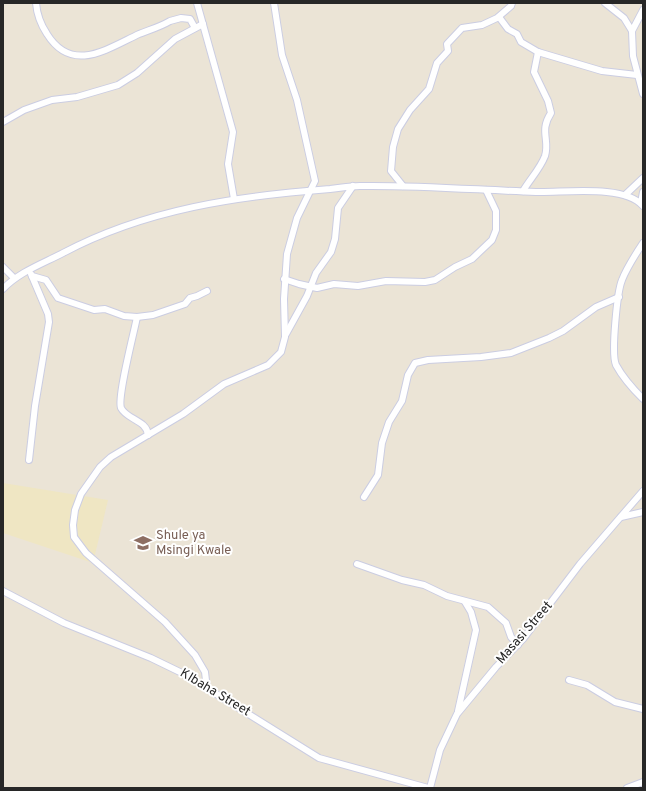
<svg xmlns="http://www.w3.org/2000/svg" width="646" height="791" font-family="Overpass,sans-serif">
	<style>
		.education { fill: #efe6c3 }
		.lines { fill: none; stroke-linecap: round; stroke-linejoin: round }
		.street-casing { stroke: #cbcde2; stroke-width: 8 }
		.street { stroke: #fff; stroke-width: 6 }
		.labels { text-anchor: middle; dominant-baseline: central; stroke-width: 4; stroke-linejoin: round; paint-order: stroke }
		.education-label { font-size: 13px; fill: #785e54; stroke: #fff; text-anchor: start }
		.street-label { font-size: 13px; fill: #272727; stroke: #fff }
	</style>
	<rect width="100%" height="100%" fill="#ebe4d6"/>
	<!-- education -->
	<path class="education" d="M3,483L108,500L93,563L3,533Z"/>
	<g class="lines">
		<!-- street casing -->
		<g class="street-casing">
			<g id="street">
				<path d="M36,3C37,15 41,25 47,34C72,74 107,49 139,34C149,30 160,27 170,21L181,18L190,19L195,28"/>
				<path d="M197,3L233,132L228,164L234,199"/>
				<path d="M605,3L624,18L632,31L633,56L643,94"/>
				<path d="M499,17L508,29L517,34L521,42L538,52L602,71L637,75"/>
				<path d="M632,31L643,10"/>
				<path d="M3,122L24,110L52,100L77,97L118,85L137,73L175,39L203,24"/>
				<path d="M403,186L391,171L393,147L398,129L410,110L429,89L437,63L448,51L447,44L462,28L482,25L497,18L511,6L512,3"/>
				<path d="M523,191C530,179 540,169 545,156C550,140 539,131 551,113L548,101L534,72L538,52"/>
				<path d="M625,195L643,178"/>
				<path d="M641,203L643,192"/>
				<path d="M643,243C635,255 627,267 622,280C617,292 611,354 616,365C623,378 633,389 643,399"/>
				<path d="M3,267L14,278"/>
				<path d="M32,276L46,280L58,298L94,310L105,309L124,316L137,317L153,315L185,304L190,298L197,296L207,291"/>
				<path d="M284,279L299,284L317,288L334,284L358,286L386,281L425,282L435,280L455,267L472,259L492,240L496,230V211L486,190"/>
				<path d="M3,289C19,272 42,264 63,253C146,209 238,196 330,189C340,188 350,186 360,186C418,185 478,190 536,192C563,193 624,184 643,206"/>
				<path d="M137,317C134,333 117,397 121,408C127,420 147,420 148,435"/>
				<path d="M286,334L307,296L316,273L331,252L335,239L338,208L353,186"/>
				<path d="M29,460L35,406L49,322L48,314L31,274"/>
				<path d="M364,497L378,475L382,443L389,422L402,401L408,375L415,363L428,360L481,357L511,353L549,338L563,331L596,307L619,297"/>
				<path d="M621,517L643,512"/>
				<path d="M357,564L402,580L424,585L447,596L488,607L506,623L511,637L518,645"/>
				<path d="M3,591L64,623L151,658L184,674L319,758L428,788"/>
				<path d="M569,680L587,685L615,702L643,709"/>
				<path d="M207,689L205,672L195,655L165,622L86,553L74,537L73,525L75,510L81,494L100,467L111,457L183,414L224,384L268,365L281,352L285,337L284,299L287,254L297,218L315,181L297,100L282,55L274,3"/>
				<path d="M458,711L476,630L471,612L465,602"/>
				<path d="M430,788L440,750L457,714L496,667L523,639L580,564L643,491"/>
				<path d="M627,788L643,782"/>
			</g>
		</g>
		<!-- street -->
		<use href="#street" class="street"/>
	</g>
	<!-- icons -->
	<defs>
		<g id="school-bare" transform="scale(1.38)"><path d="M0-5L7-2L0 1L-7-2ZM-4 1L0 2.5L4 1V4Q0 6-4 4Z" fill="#8d6e63" stroke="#fff" stroke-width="2.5" paint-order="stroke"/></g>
	</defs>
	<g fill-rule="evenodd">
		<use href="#school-bare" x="143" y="543"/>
	</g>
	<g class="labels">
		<!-- education labels -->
		<g class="education-label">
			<text x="156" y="536">Shule ya<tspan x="156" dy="15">Msingi Kwale</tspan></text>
		</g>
		<!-- street labels -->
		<g class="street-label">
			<text transform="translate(525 633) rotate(-49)">Masasi Street</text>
			<text transform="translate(215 693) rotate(31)">KIbaha Street</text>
		</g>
	</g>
	<!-- border -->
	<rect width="646" height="791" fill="none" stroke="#272727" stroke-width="8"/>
</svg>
